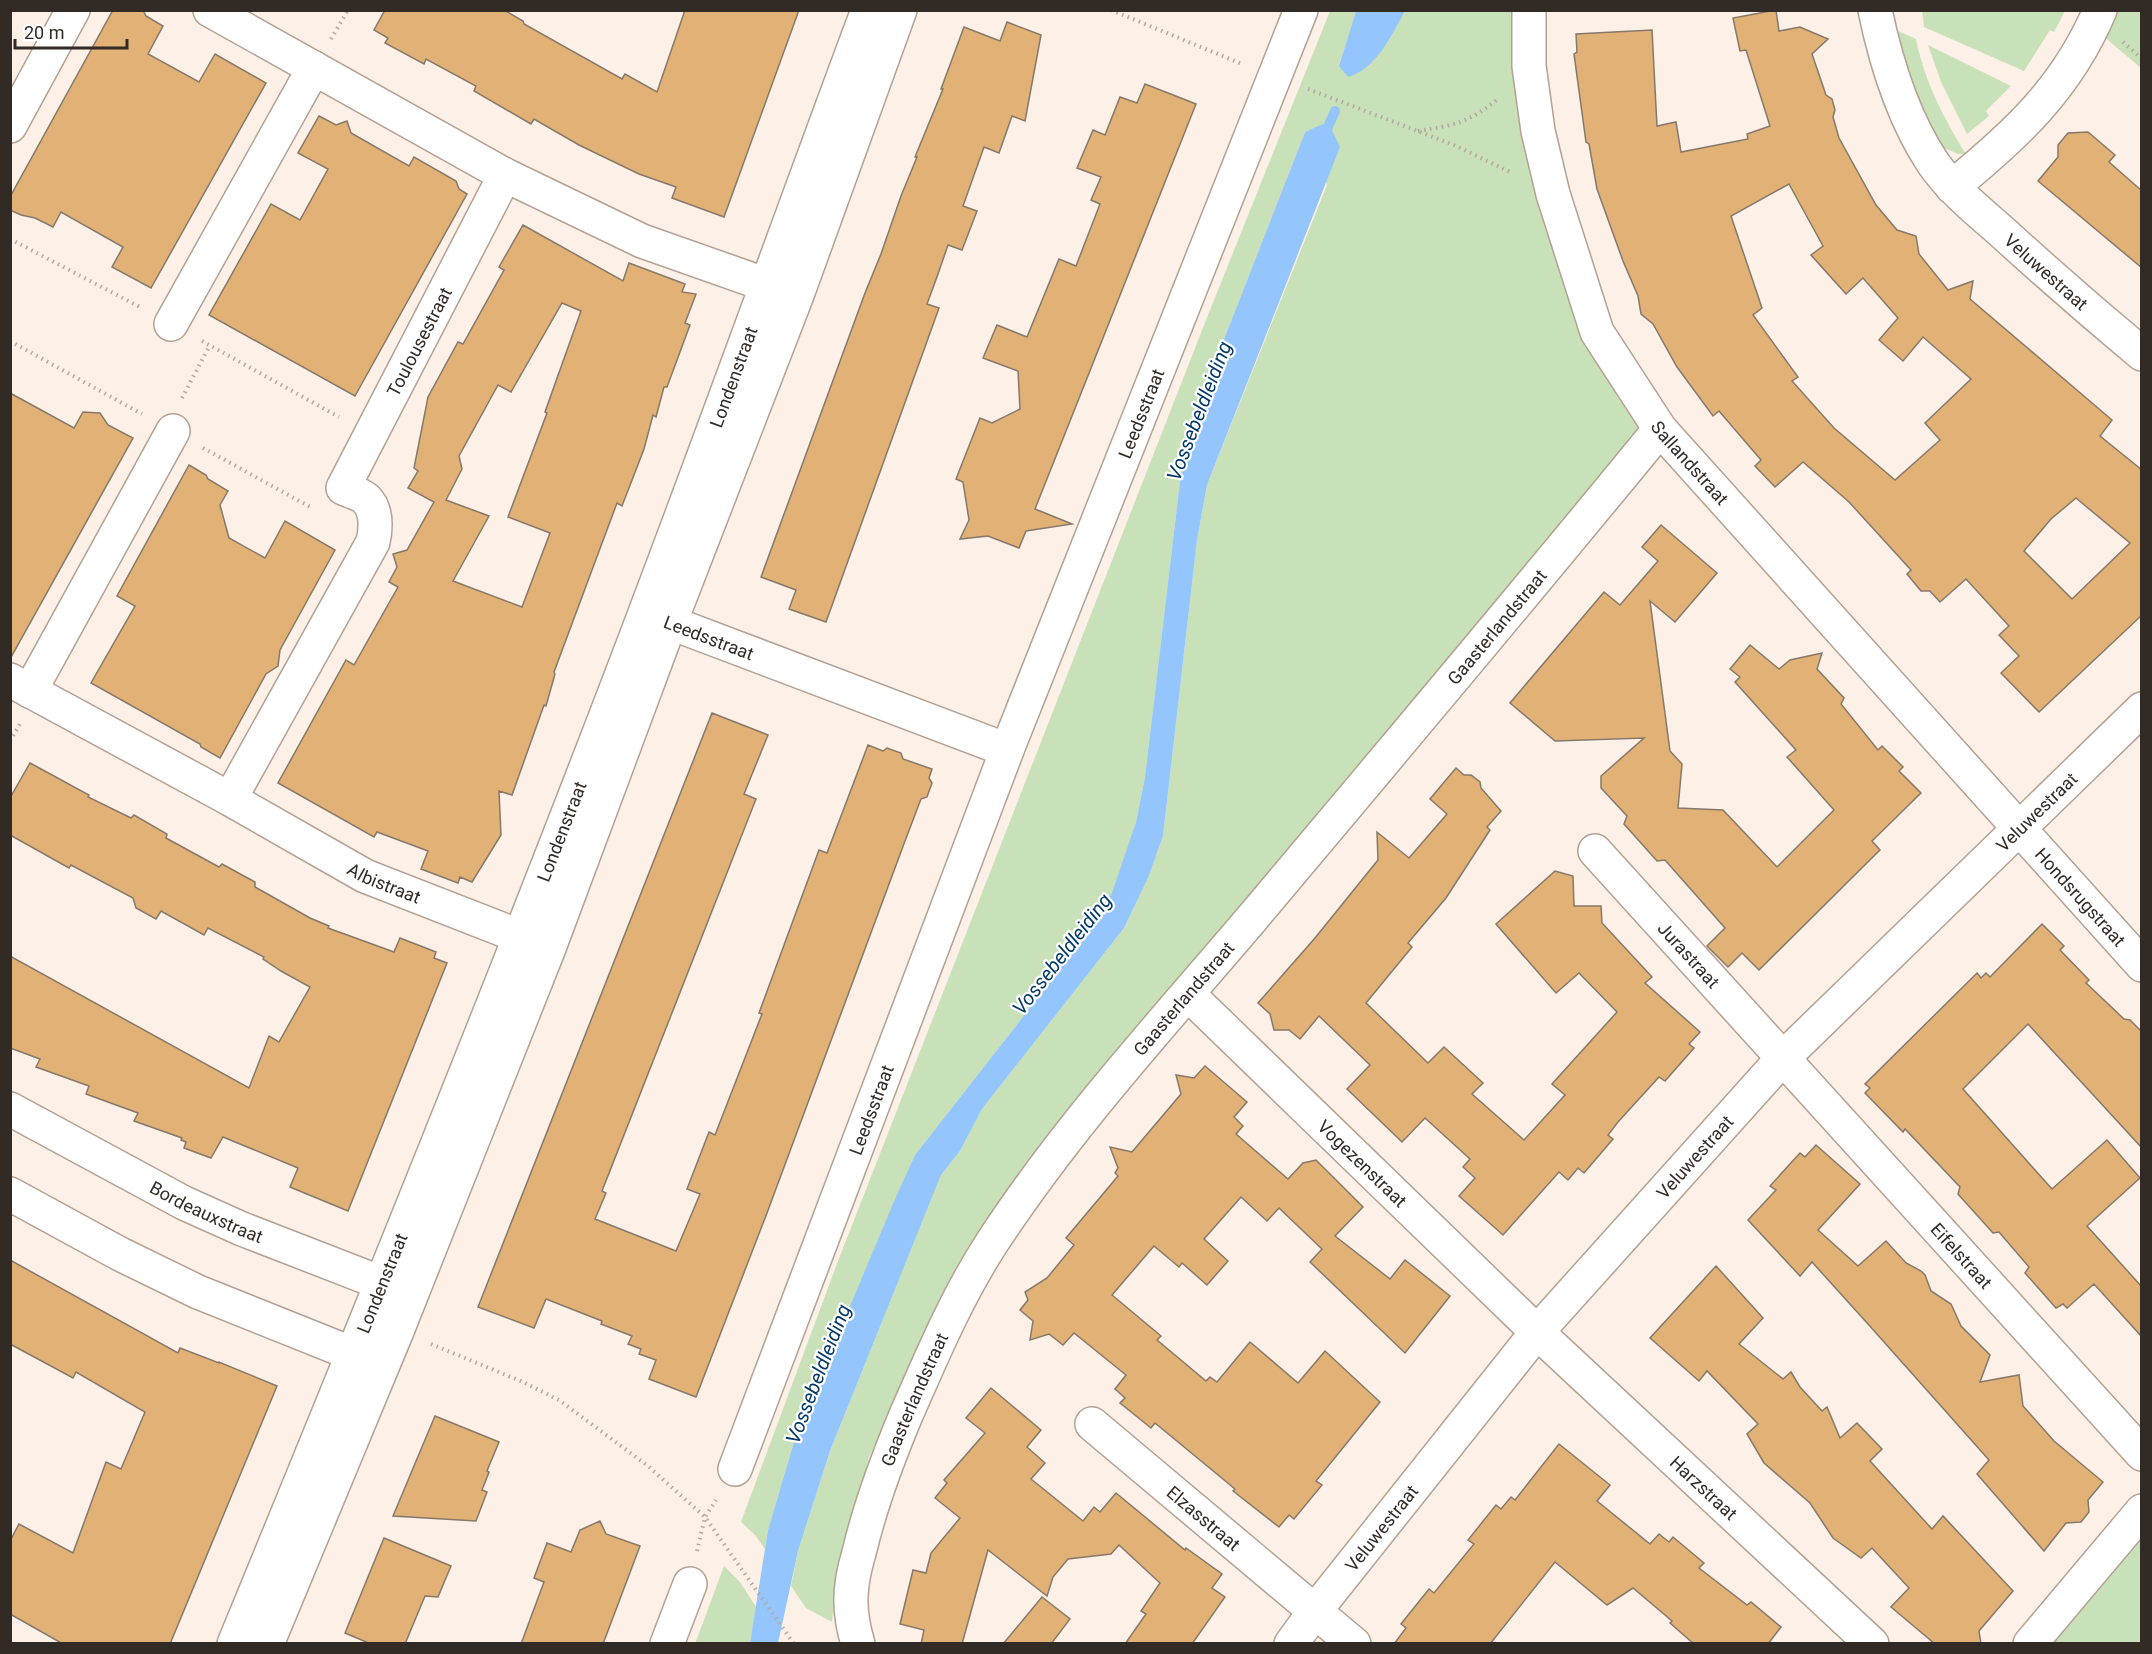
<svg xmlns="http://www.w3.org/2000/svg" width="2152" height="1654" font-family="Roboto,sans-serif">
	<style>
		.green { fill: #c8e1b8 }
		.water { fill: #94c5fd }
		.lines { fill: none; stroke-linecap: round; stroke-linejoin: round }
		.stream { stroke: #94c5fd; stroke-width: 10 }
		.building { fill: #e2b176; stroke: #877969; stroke-width: 1.5; fill-rule: evenodd }
		.minor-casing { stroke: #b4a193; stroke-width: 36 }
		.path { stroke: #b3a9a1; stroke-width: 4; stroke-dasharray: 1.5 4.5; stroke-linecap: butt }
		.minor { stroke: #fff; stroke-width: 33 }
		.labels { text-anchor: middle; dominant-baseline: central; stroke-width: 4.5; stroke-linejoin: round; paint-order: stroke }
		.street-label { font-size: 18px; fill: #322a25; stroke: #fff }
		.water-label { font-size: 20px; font-style: italic; fill: #02396a; stroke: #fff }
	</style>
	<rect width="100%" height="100%" fill="#fcf0e7"/>
	<!-- green -->
	<g class="green">
		<path d="M1330,11H1356L1339,66L1387,43L1405,11H1517L1524,91L1648,428L1012,1186L904,1385L869,1457L835,1592L832,1622L806,1608L791,1586L798,1551L830,1451L941,1175L960,1151L982,1109L1124,928L1148,878L1163,836L1197,540L1207,485L1327,185L1305,132L1185,439L1145,777L1136,822L1113,893L1047,986L915,1155L796,1435L768,1530L765,1549L755,1535L741,1522L838,1261L1206,320Z"/>
		<path d="M1922,11V10L2065,11L2054,32L2050,30L2024,71L1924,27Z"/>
		<path d="M2113,11H2141V68L2102,35Z"/>
		<path d="M1898,31L1916,39C1924,80 1944,119 1966,154H1958L1940,146L1924,115L1912,86Z"/>
		<path d="M1928,45L2011,86L1986,111L1989,116L1967,134L1941,82Z"/>
		<path d="M2141,1539L2142,1641L2140,1643H2053Z"/>
		<path d="M724,1566L740,1582L756,1607L750,1643L695,1644Z"/>
	</g>
	<!-- water -->
	<g class="water">
		<path d="M1356,11H1405C1392,35 1376,69 1348,77L1339,66Z"/>
		<path d="M1323,124H1329L1340,147L1207,485L1197,540L1163,836L1148,878L1124,928L982,1109L960,1151L941,1175L830,1451L798,1551L778,1643H750L768,1530L796,1435L895,1199L915,1155L1047,986L1112,893L1136,822L1145,777L1185,439L1305,132Z"/>
	</g>
	<g class="lines">
		<!-- stream -->
		<path class="stream" d="M1324,136L1335,111"/>
	</g>
	<!-- building -->
	<g class="building">
		<path d="M113,10H143L146,16L163,26L148,54L199,82L215,54L266,83L151,288L112,267L123,247L61,212L53,227L35,218L21,215L10,210V197Z"/>
		<path d="M385,10H504L523,21L524,24L622,79L625,74L657,92L685,10H799L724,217L672,198L676,187L639,174L579,145L534,119L531,124L474,91L476,86L426,59L424,64L385,43L388,38L374,30Z"/>
		<path d="M1776,10L1779,31L1800,27L1828,39L1812,54L1826,95L1832,99L1835,110L1833,117L1839,138L1876,205L1897,230L1916,236L1919,254L1948,290L1973,281L1970,299L2112,420L2100,436L2142,470V615L2039,712L2001,673L2019,656L1999,635L2009,626L1966,579L1940,602L1930,591H1921L1907,574L1911,570L1849,502L1803,462L1775,487L1755,466L1761,460L1719,411L1713,416L1677,367L1653,324L1641,314L1638,296L1623,261L1597,189L1589,144L1586,142L1574,54L1577,52L1576,34L1652,30L1657,126L1676,122L1681,152L1748,139L1747,134L1770,126L1746,50L1740,51L1733,18ZM1789,184L1823,246L1811,255L1846,294L1863,278L1898,318L1879,340L1903,361L1923,337L1971,379L1925,423L1940,440L1895,480L1834,428L1792,381L1798,377L1753,315L1762,308L1731,216ZM2076,498L2130,543L2072,599L2024,551L2051,519Z"/>
		<path d="M1007,22L1041,35L1025,121L1012,116L999,153L984,147L963,206L977,211L962,250L948,245L938,274L927,304L939,308L826,622L789,609L796,590L761,577L865,293L881,254L901,196L917,157H915L943,89H941L964,27L1000,41Z"/>
		<path d="M1145,84L1196,104L1035,509L1072,524L1026,531L1019,548L988,536L960,539L969,520L963,482L956,479L980,418L992,423L1020,409L1018,371L983,358L997,325L1027,337L1059,259L1076,266L1100,204L1091,200L1101,177L1077,168L1093,130L1105,135L1120,97L1137,103Z"/>
		<path d="M319,116L336,125L347,121L351,133L409,166L414,157L456,181L459,189L467,194L355,396L209,315L271,204L300,220L328,169L298,153Z"/>
		<path d="M2088,132L2115,155L2109,162L2142,191V268L2038,181L2058,157V145L2068,133Z"/>
		<path d="M523,225L623,281L629,263L685,284L682,292L696,294L685,323L690,325L667,387H664L656,417L653,415L644,449L622,506L617,503L592,570L554,672L555,674L546,706L544,705L512,795L499,791L501,835L472,882L460,877L458,883L421,869L428,851L377,832L374,837L278,783L346,660L354,665L398,587L389,582L397,567L393,554L407,550L434,502L408,488L418,471L414,468L428,397L458,342L463,344L504,270L499,267ZM562,303L581,311L545,412L547,413L508,517L550,533L522,607L453,581L489,516L446,500L462,469L459,456L498,385L511,392Z"/>
		<path d="M10,393L74,428L83,412L100,413L108,425L133,438L10,659Z"/>
		<path d="M189,465L206,475L208,479L228,491L220,505L229,538L265,558L285,521L335,550L280,650L278,666L266,674L220,758L201,747L200,744L91,683L135,606L117,596Z"/>
		<path d="M1661,525L1717,573L1675,622L1650,601L1670,751L1682,764L1678,808L1723,810L1777,867L1834,810L1787,757L1796,750L1735,682L1740,677L1730,669L1750,645L1779,669L1790,660L1822,653L1817,669L1844,698L1841,704L1878,750L1882,746L1903,767L1899,771L1921,793L1872,841L1880,850L1759,970L1742,953L1728,967L1707,946L1725,928L1665,860L1657,861L1624,824L1627,816L1601,788V776L1644,738L1555,741L1510,703L1604,592L1620,605L1658,561L1642,547Z"/>
		<path d="M712,713L768,735L744,794L756,799L602,1191L606,1193L595,1219L676,1251L700,1194L687,1189L709,1132L715,1135L762,1014L759,1013L819,850L827,853L868,745L883,751L887,748L901,753L903,759L932,769L929,778L932,783L927,797L921,799L905,841L767,1213L696,1397L649,1379L656,1360L639,1354L641,1349L628,1344L632,1336L601,1324L602,1321L546,1299L534,1328L478,1307Z"/>
		<path d="M30,763L89,795L88,797L131,818L134,815L167,834L166,838L219,867L222,864L255,882V887L310,918L329,926L328,928L394,952L400,938L436,952L434,958L447,963L348,1211L290,1187L298,1168L223,1137L211,1158L184,1148L186,1142L181,1140L182,1138L134,1121L138,1113L86,1094L89,1086L36,1067L40,1059L10,1048V956L249,1088L269,1036L279,1042L310,987L281,971L263,959L264,957L208,928L204,935L161,911L156,919L136,908L133,898L71,865L69,868L10,835V798Z"/>
		<path d="M1456,768L1464,775H1471L1480,782L1481,788L1501,811L1487,827L1490,830L1446,898L1408,943L1412,947L1366,1003L1428,1063L1444,1047L1483,1083L1472,1094L1524,1140L1565,1095L1552,1084L1617,1012L1579,973L1556,993L1496,924L1555,871L1573,876L1574,906H1601L1602,923L1652,977L1645,983L1700,1032L1689,1044L1694,1048L1665,1081L1659,1077L1618,1122L1608,1135L1613,1139L1584,1173L1578,1168L1568,1180L1559,1172L1503,1235L1459,1196L1475,1178L1463,1167L1470,1159L1425,1118L1402,1142L1347,1089L1370,1065L1319,1016L1300,1039L1289,1030H1274L1270,1014L1258,1003L1315,938L1378,860L1377,832L1409,858L1447,814L1430,799Z"/>
		<path d="M2042,924L2064,946L2060,950L2089,980L2086,983L2124,1019L2130,1020L2142,1032V1148L2028,1024L1963,1089L2052,1189L2107,1140L2140,1178L2087,1226L2142,1287V1337L2094,1284L2067,1308L2063,1304L2056,1308L2025,1273L2029,1267L1999,1232L1993,1233L1958,1194L1960,1187L1905,1129L1903,1132L1865,1093L1870,1088L1865,1084L1977,973L1981,978L1986,973L1990,977Z"/>
		<path d="M1205,1066L1247,1102L1234,1117L1243,1126L1236,1134L1288,1179L1303,1163L1316,1160L1363,1207L1335,1236L1390,1279L1405,1260L1450,1296L1405,1353L1310,1262L1322,1249L1279,1208L1267,1221L1241,1197L1204,1239L1228,1261L1207,1285L1182,1263L1179,1267L1154,1246L1112,1295L1161,1336L1157,1340L1206,1381L1210,1377L1217,1382L1250,1342L1298,1383L1325,1351L1380,1402L1316,1481L1322,1485L1294,1519L1289,1515L1279,1527L1233,1491L1235,1489L1155,1423L1151,1428L1120,1403L1125,1398L1115,1389L1126,1375L1074,1333L1063,1345L1049,1334L1030,1340L1033,1321L1020,1310L1028,1300L1025,1292L1047,1278L1074,1245L1066,1238L1118,1176L1115,1173L1118,1168L1110,1147L1132,1152L1181,1094L1176,1075L1194,1078Z"/>
		<path d="M1816,1145L1860,1184L1818,1230L1858,1266L1886,1241L1906,1263L1921,1271L1925,1275L1931,1291L1951,1304L1961,1326L1990,1355L1980,1382L2019,1375L2023,1406L2054,1441L2103,1482L2088,1500L2089,1512L2081,1522L2066,1523L2044,1551L1977,1474L1989,1460L1868,1324L1812,1262L1800,1276L1748,1220L1776,1190L1770,1186L1800,1153L1805,1157Z"/>
		<path d="M10,1260L178,1353L180,1348L219,1363V1362L277,1386L170,1644H63L10,1614V1541L19,1524L73,1553L106,1462L121,1469L145,1412L76,1372L73,1378L10,1344Z"/>
		<path d="M1716,1266L1763,1318L1739,1344L1783,1379L1791,1372L1800,1387L1822,1411L1827,1407L1840,1438L1857,1423L1882,1449L1870,1461L1932,1529L1943,1516L2013,1591L1979,1631L1981,1644H1935L1891,1607L1909,1588L1872,1548L1861,1558L1833,1538L1810,1503L1764,1463L1747,1434L1758,1424L1707,1371L1699,1381L1650,1338Z"/>
		<path d="M991,1388L1041,1430L1027,1447L1045,1463L1031,1479L1083,1521L1094,1507L1100,1512L1116,1493L1185,1550L1186,1548L1222,1574L1212,1588L1225,1597L1192,1644H1125L1146,1614L1141,1611L1160,1583L1119,1545L1111,1554L1068,1559L1053,1577L1047,1596L988,1550L962,1644H921L924,1630L900,1624L913,1570L926,1573L931,1553L960,1518L935,1498L947,1483L944,1480L985,1433L966,1418Z"/>
		<path d="M435,1416L499,1442L487,1471L489,1472L482,1490L487,1492L476,1521L393,1516Z"/>
		<path d="M1559,1444L1610,1485L1597,1501L1650,1544L1659,1534L1669,1542L1673,1537L1704,1563L1699,1568L1747,1605L1751,1602L1781,1627L1768,1644H1694L1670,1623L1672,1621L1633,1588L1607,1605L1555,1562L1490,1644H1394L1406,1628L1401,1624L1429,1589L1434,1593L1474,1544L1468,1540L1496,1505L1501,1509L1511,1497L1515,1500Z"/>
		<path d="M600,1521L606,1534L640,1546L603,1644H521L544,1582L534,1578L547,1543L571,1552L580,1530Z"/>
		<path d="M384,1538L451,1566L438,1597L425,1596L405,1644H371L345,1633Z"/>
		<path d="M1042,1597L1070,1619L1051,1644H1003Z"/>
	</g>
	<g class="lines">
		<!-- minor casing -->
		<g class="minor-casing">
			<g id="minor">
				<path d="M210,10L505,175L642,241L787,292"/>
				<path id="s1" d="M1529,10V66L1538,131L1553,194L1597,332L1660,429L2142,965"/>
				<path id="s2" d="M1875,10C1886,63 1903,118 1933,163C1951,189 1977,210 2001,231C2047,273 2094,314 2142,354"/>
				<path d="M10,126L73,10"/>
				<path d="M1952,187C2016,135 2067,88 2100,10"/>
				<path d="M171,324L314,68"/>
				<path id="s3" d="M650,615L1007,750"/>
				<path id="s4" d="M10,680L230,799L365,876L542,945"/>
				<path d="M30,691L173,431"/>
				<path id="s5" d="M230,799L373,542C376,528 377,510 366,499C361,494 349,491 343,488L505,175"/>
				<path id="s6" d="M1595,851L2142,1454"/>
				<path id="s7" d="M1188,994L1537,1332L1872,1644"/>
				<path id="s8" d="M10,1109L184,1203L242,1229L402,1291"/>
				<path d="M10,1194L120,1254L198,1292L373,1362"/>
				<path id="s9" d="M1092,1424L1354,1644"/>
				<path id="s10" d="M735,1469L1007,750L1301,10"/>
				<path id="s11" d="M234,1644C375,1302 514,959 645,613C721,413 793,211 868,10"/>
				<path d="M267,1644L397,1331L549,948L670,623L797,295L900,10"/>
				<path d="M667,1644L690,1584"/>
				<path id="s12" d="M858,1644C852,1624 849,1605 852,1585C853,1573 857,1560 860,1549C871,1503 888,1458 906,1415C932,1356 957,1296 993,1241C1069,1125 1164,1022 1254,916C1390,754 1526,593 1660,429"/>
				<path id="s13" d="M1291,1644L1315,1611L1537,1332L1783,1058L2142,709"/>
				<path d="M2030,1644L2142,1511"/>
			</g>
		</g>
		<!-- path -->
		<g class="path">
			<path d="M1111,10L1242,64"/>
			<path d="M331,39L348,10"/>
			<path d="M2123,42L2142,59"/>
			<path d="M1308,89L1454,145L1512,173"/>
			<path d="M1418,131C1455,125 1468,123 1498,99"/>
			<path d="M10,239L140,307"/>
			<path d="M10,341L142,414"/>
			<path d="M202,341L339,417"/>
			<path d="M182,398L210,345"/>
			<path d="M203,448L312,508"/>
			<path d="M10,741L20,724"/>
			<path d="M431,1344L523,1382L559,1400L648,1466L705,1517L794,1644"/>
			<path d="M697,1551L705,1517L716,1500"/>
		</g>
		<!-- minor -->
		<use href="#minor" class="minor"/>
	</g>
	<g class="labels">
		<!-- street labels -->
		<g class="street-label">
			<text stroke="none"><textPath href="#s2" startOffset="322">Veluwestraat</textPath></text>
			<text stroke="none"><textPath href="#s5" startOffset="530">Toulousestraat</textPath></text>
			<text stroke="none"><textPath href="#s11" startOffset="1362">Londenstraat</textPath></text>
			<text stroke="none"><textPath href="#s10" startOffset="1131">Leedsstraat</textPath></text>
			<text stroke="none"><textPath href="#s1" startOffset="492">Sallandstraat</textPath></text>
			<text stroke="none"><textPath href="#s12" startOffset="1228">Gaasterlandstraat</textPath></text>
			<text stroke="none"><textPath href="#s3" startOffset="63">Leedsstraat</textPath></text>
			<text stroke="none"><textPath href="#s13" startOffset="1119">Veluwestraat</textPath></text>
			<text stroke="none"><textPath href="#s11" startOffset="876">Londenstraat</textPath></text>
			<text stroke="none"><textPath href="#s4" startOffset="426">Albistraat</textPath></text>
			<text stroke="none"><textPath href="#s1" startOffset="1076">Hondsrugstraat</textPath></text>
			<text stroke="none"><textPath href="#s6" startOffset="140">Jurastraat</textPath></text>
			<text stroke="none"><textPath href="#s12" startOffset="742">Gaasterlandstraat</textPath></text>
			<text stroke="none"><textPath href="#s10" startOffset="384">Leedsstraat</textPath></text>
			<text stroke="none"><textPath href="#s13" startOffset="633">Veluwestraat</textPath></text>
			<text stroke="none"><textPath href="#s7" startOffset="243">Vogezenstraat</textPath></text>
			<text stroke="none"><textPath href="#s8" startOffset="222">Bordeauxstraat</textPath></text>
			<text stroke="none"><textPath href="#s6" startOffset="546">Eifelstraat</textPath></text>
			<text stroke="none"><textPath href="#s11" startOffset="390">Londenstraat</textPath></text>
			<text stroke="none"><textPath href="#s12" startOffset="256">Gaasterlandstraat</textPath></text>
			<text stroke="none"><textPath href="#s7" startOffset="714">Harzstraat</textPath></text>
			<text stroke="none"><textPath href="#s9" startOffset="146">Elzasstraat</textPath></text>
			<text stroke="none"><textPath href="#s13" startOffset="147">Veluwestraat</textPath></text>
		</g>
		<!-- water labels -->
		<g class="water-label">
			<text transform="translate(1199 411) rotate(-69)">Vossebeldleiding</text>
			<text transform="translate(1062 954) rotate(-52)">Vossebeldleiding</text>
			<text transform="translate(818 1374) rotate(-69)">Vossebeldleiding</text>
		</g>
	</g>
	<!-- border -->
	<rect width="2152" height="1654" fill="none" stroke="#322a25" stroke-width="24"/>
	<!-- scale -->
	<path d="M15 39v9h112v-9" fill="none" stroke="#322a25" stroke-width="3"/>
	<text x="24" y="39" font-size="18" fill="#322a25" stroke="#ffffff" stroke-width="4.5" paint-order="stroke">20 m</text>
</svg>
